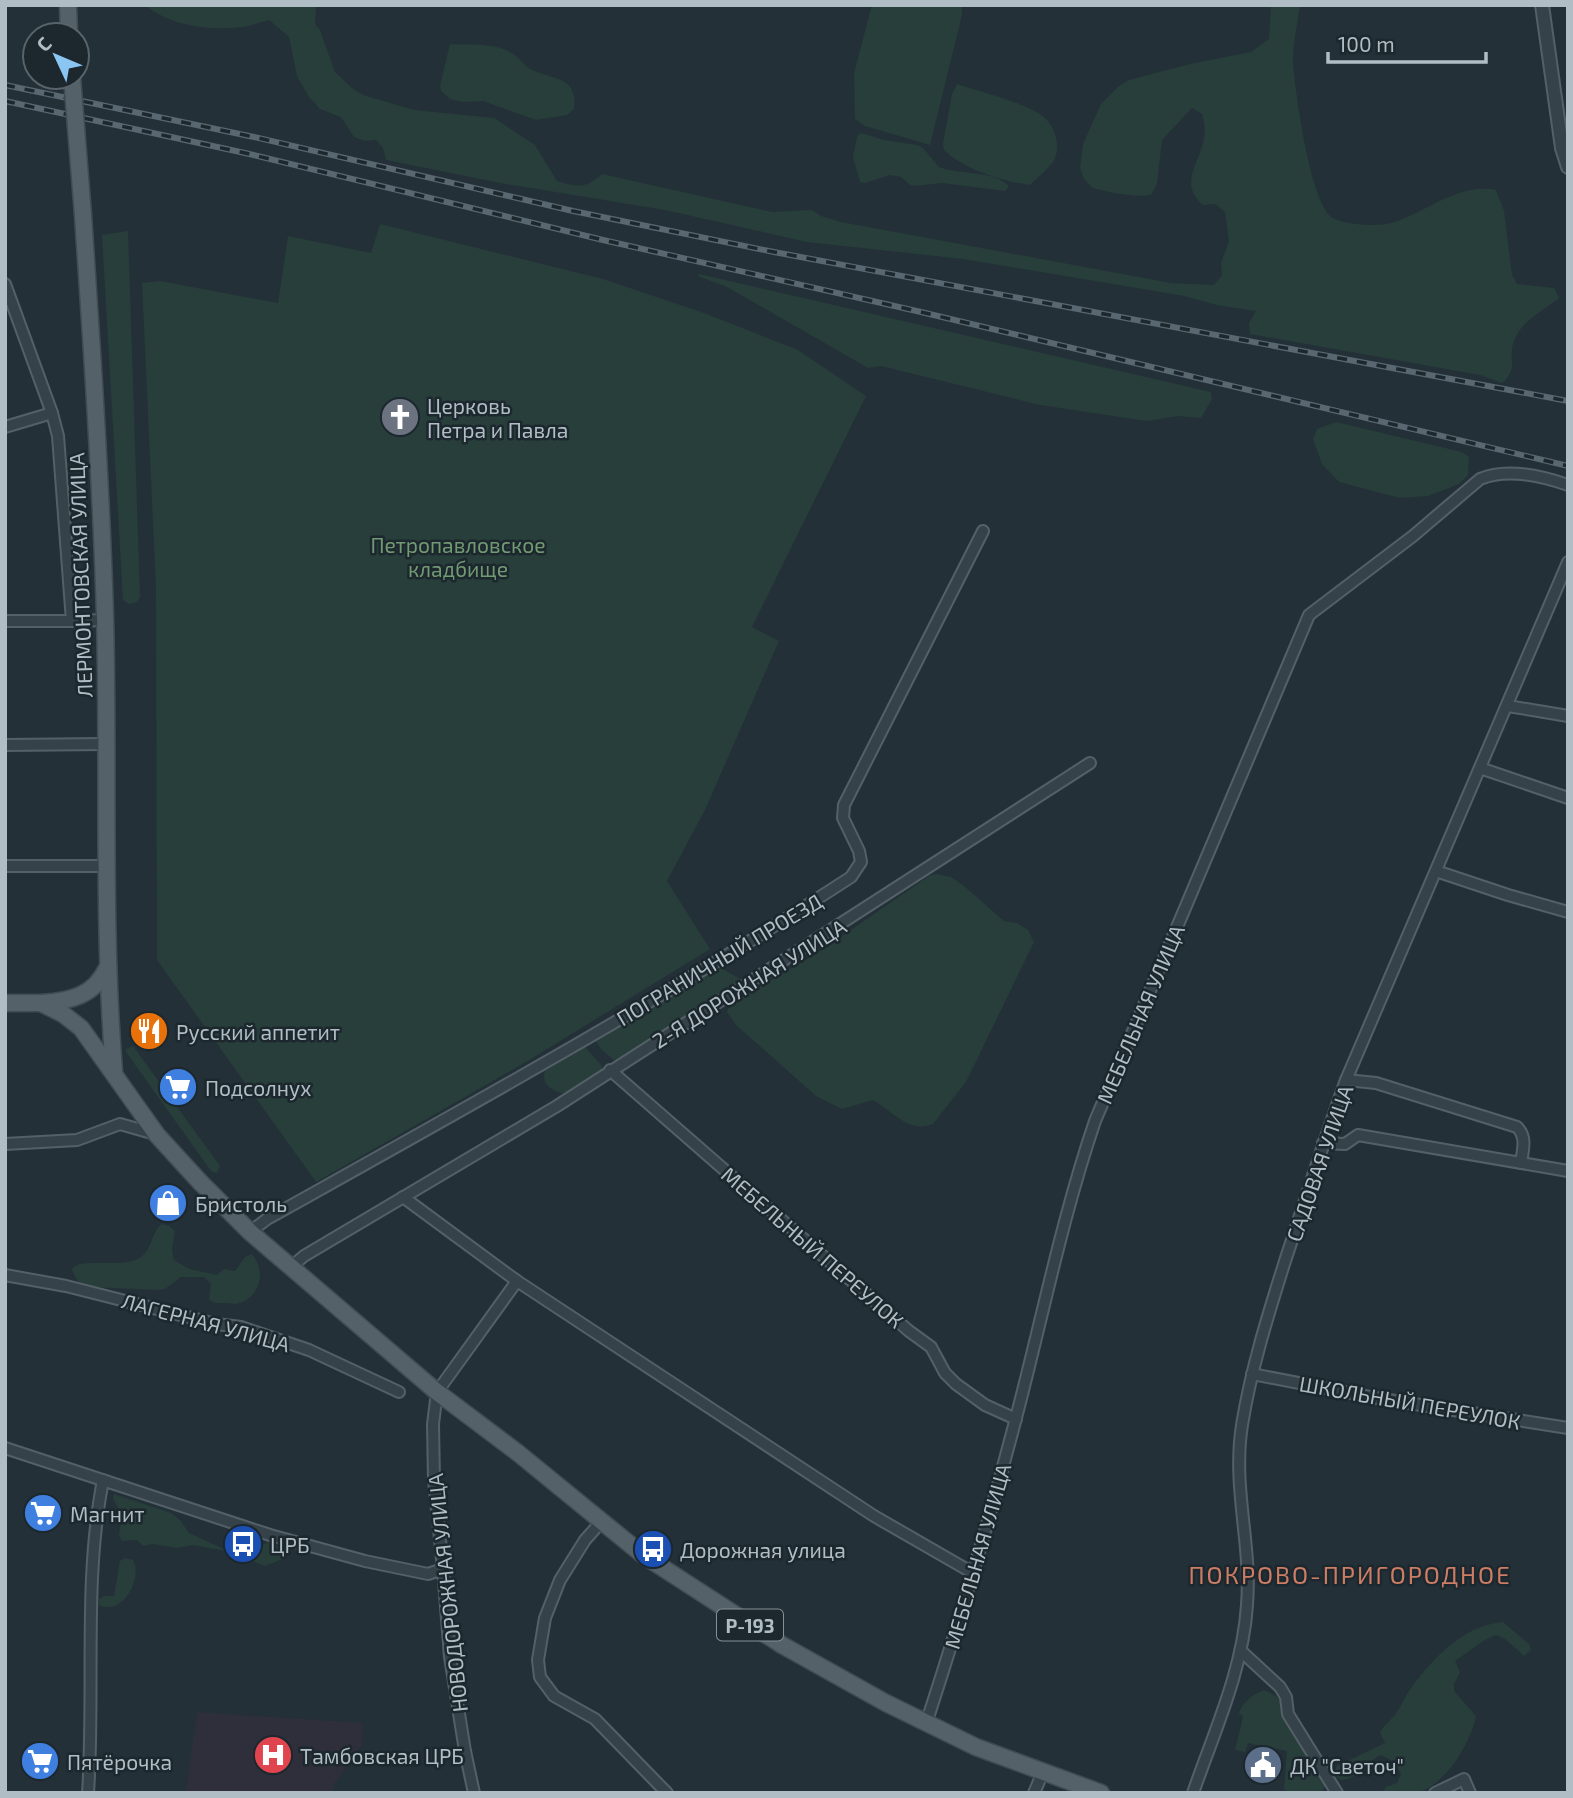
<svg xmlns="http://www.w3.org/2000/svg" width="1573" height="1798" font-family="'Exo 2',sans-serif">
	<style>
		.medical { fill: #2e2f3a }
		.green { fill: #283e3a }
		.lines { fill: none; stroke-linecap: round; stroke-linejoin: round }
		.minor-casing { stroke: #546067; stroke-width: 14 }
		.tertiary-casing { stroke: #546067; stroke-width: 16 }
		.primary-casing { stroke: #404b52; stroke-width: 19 }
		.minor { stroke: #364249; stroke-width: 10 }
		.tertiary { stroke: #364249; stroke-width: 12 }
		.primary { stroke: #546169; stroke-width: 16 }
		.rail-casing { stroke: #586770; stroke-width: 6 }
		.rail { stroke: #1c272e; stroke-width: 3.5; stroke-dasharray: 10; stroke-linecap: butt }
		.primary-bridge-casing { stroke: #404b52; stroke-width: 19; stroke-linecap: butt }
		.primary-bridge { stroke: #546169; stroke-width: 16 }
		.labels { text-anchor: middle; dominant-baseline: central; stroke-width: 5; stroke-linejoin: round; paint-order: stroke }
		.shield { fill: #1c272e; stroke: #849098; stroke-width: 2 }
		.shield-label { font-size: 19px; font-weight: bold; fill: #b1bdc5 }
		.poi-label { font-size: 21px; fill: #b1bdc5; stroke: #1c272e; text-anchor: start }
		.park-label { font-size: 21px; fill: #719a72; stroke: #1c272e }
		.street-label { font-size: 21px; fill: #b1bdc5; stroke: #1c272e }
		.quarter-label { font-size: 24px; letter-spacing: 2px; fill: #cd7d64; stroke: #1c272e }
	</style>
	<rect width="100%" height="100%" fill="#233038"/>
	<!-- medical -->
	<path class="medical" d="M197,1712L363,1723L362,1745L333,1786V1793H186Z"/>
	<!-- green -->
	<g class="green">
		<path d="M145,5H321L316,7L315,24L320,30L335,72L352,88L363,95L414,110L494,118L535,145L557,181C576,187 586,189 602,174L772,212L812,210L821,216L841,222L1171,283L1214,285L1222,275L1221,263L1229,241L1225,212L1215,204L1203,205C1177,182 1201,163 1204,137C1206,129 1204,122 1202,114L1192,108L1162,140L1157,184L1151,195L1138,196L1114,193L1093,188L1084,179L1080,168L1083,144L1101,104L1119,86L1129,80L1190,64L1251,52L1269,39L1271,5H1300C1298,21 1292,49 1293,64C1296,96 1309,192 1329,215C1338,225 1377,227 1391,223C1426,213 1458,182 1496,190L1504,211L1512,275L1517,284L1554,288L1559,298C1543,311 1521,321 1514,341C1507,360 1520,367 1502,383L1480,375L1250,334L1249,323L1256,311L1217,305L1184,296L963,259L807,242L665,210L500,183L386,160L383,148L376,140L365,141L354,137L341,117L320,109L309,97L297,76L289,37L269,20C260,22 251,26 242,27C210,31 170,26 145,5Z"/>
		<path d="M872,5H962V15L930,145L865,126L855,119L854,73Z"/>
		<path d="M450,44C468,45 494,43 510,52C519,56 523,66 532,70C554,80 578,76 574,109L567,115L536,120L483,101L462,102L450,99L441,91L440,86Z"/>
		<path d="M957,84C980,92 1020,101 1040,114C1054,123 1063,146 1053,162C1047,170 1037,178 1030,185C1002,181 965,170 944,150L943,144L952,94Z"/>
		<path d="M861,133L884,140L917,145L923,148L939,167C958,175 994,170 1009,186L1005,191L942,183L916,186L910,185L901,177L890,175L865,183L860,182L853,157L857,137Z"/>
		<path d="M380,224L603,279L704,313L798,350L866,396L752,627L779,641L705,810L667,881L710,949L526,1062L316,1182L157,960L156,588L142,283L160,281L278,303L288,236L371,253Z"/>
		<path d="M128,231L140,597L137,602L129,604L123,600L102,235Z"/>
		<path d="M699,274L1211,392L1212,399L1201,418L1178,416L1147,421L1040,405L881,366L868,368L727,287L698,276Z"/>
		<path d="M1336,422L1462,452L1469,457L1468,475L1459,484L1428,496L1400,498L1339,482L1322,464L1313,439L1317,429Z"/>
		<path d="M937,874L951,877L964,886L1004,921L1017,923L1028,930L1034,942L966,1082L933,1124C909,1134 891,1110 873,1100L842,1109L816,1096L736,1025L727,1012L729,1005L819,952L929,876Z"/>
		<path d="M719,967L742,980L615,1061L601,1049L596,1041L598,1038Z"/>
		<path d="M133,1046L220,1166L217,1173L211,1171L126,1052V1049Z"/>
		<path d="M585,1047L602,1066V1070L565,1094C554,1092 540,1084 545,1071Z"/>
		<path d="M162,1224L169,1226L175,1231L172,1249L174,1260L189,1269L217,1275L224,1269L235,1271L245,1257L252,1254C267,1272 260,1299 236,1304C233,1304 228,1303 224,1303C217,1303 215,1304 209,1299L211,1284L204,1277H181L165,1289L159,1290L88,1287C79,1285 75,1278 72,1269C81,1256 123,1270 141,1257C153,1248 151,1232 162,1224Z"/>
		<path d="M114,1494L171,1513L180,1520L189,1533L224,1549L247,1550L270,1542L285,1549V1558L265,1566L232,1552L193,1545L177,1548L152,1544L143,1546L137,1540L122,1541L119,1535L122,1514L113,1499Z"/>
		<path d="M125,1558L133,1560C143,1576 124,1617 99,1605V1599L104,1596H114L120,1561Z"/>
		<path d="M1503,1622L1529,1644L1531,1650L1524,1656L1505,1639L1496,1635L1483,1641L1455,1661L1460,1672L1454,1684V1691L1476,1716C1471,1743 1445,1786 1416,1793C1406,1795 1392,1793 1382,1793L1386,1787L1397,1783L1401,1774L1395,1762L1381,1755C1366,1762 1347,1792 1333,1774L1337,1766L1385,1743L1380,1733C1384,1724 1392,1720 1397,1712C1402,1704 1406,1695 1411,1688C1433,1658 1464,1625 1503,1622Z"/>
		<path d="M1264,1690C1292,1700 1284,1722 1298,1743C1307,1757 1318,1770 1328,1783L1322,1791H1287L1284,1789L1287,1751L1248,1743L1245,1752L1235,1750L1243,1717L1239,1713C1242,1702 1253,1694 1264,1690Z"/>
	</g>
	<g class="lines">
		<!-- minor casing -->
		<g class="minor-casing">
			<g id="minor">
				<path d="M5,284L52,413L58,436L72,621L105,620"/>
				<path d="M5,427L52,413"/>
				<path d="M5,621H72"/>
				<path d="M1508,706L1568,716"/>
				<path d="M5,745L106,744"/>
				<path d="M1480,768L1568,798"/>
				<path d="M5,866H107"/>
				<path d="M1436,871L1508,895L1568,912"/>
				<path d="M610,1070L909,1331L931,1347L945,1373L956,1384L985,1405L1016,1419"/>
				<path d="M1346,1080L1376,1083L1517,1127C1527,1137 1523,1149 1521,1163"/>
				<path d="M1323,1143L1345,1144L1358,1135L1568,1171"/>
				<path d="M5,1144L77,1140L120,1124L155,1134"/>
				<path d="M403,1197L517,1281L874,1516L973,1573"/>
				<path d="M250,1232L267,1219C464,1109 662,1000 851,877L861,862L859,851L843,818L844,805L983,531"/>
				<path d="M291,1267L304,1256L557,1106L1090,763"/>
				<path d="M5,1275L66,1286L216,1324L241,1327L309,1350L399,1392"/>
				<path d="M1252,1374L1376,1398L1568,1428"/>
				<path d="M5,1448L270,1535L365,1561L428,1574L443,1569"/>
				<path d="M601,1522L585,1540L560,1580L545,1618L538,1660L540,1677L554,1696L595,1719L667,1793"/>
				<path d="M1242,1652L1280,1687L1286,1697L1288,1714L1337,1793"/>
				<path d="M926,1724C959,1623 989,1521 1016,1418C1042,1319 1062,1218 1095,1121L1309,615L1413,536L1480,479C1506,468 1542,476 1568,485"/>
				<path d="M88,1793C95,1689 83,1582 103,1480"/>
				<path d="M474,1793L465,1751L450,1657L443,1569L434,1480L433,1424L437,1392L517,1281"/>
				<path d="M1034,1793L1043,1772"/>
				<path d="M1193,1793C1214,1732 1243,1670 1247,1605C1252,1544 1232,1488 1242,1425C1251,1369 1268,1315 1285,1261C1305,1201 1324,1140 1346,1080L1568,562"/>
				<path d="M1435,1793L1464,1779L1470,1793"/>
			</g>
		</g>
		<!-- tertiary casing -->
		<g class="tertiary-casing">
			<path id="tertiary" d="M1542,5L1562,148L1568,167"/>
		</g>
		<!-- primary casing -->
		<g class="primary-casing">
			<g id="primary">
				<path d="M68,5L69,35"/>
				<path d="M83,215C92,349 101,483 105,616C109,768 102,920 114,1071"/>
				<path d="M5,1003H41L63,1014L81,1028L157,1135L200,1182L250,1232L437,1392L518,1453L643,1555L782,1645L886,1703L976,1747L1101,1793"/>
				<path d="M42,1003C70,1001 94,996 107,968"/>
			</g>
		</g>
		<!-- minor -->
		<use href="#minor" class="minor"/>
		<!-- tertiary -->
		<use href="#tertiary" class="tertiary"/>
		<!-- primary -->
		<use href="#primary" class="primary"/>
		<!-- rail casing -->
		<g class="rail-casing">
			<g id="rail">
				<path d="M5,85L254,137L573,211L774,252L1568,401"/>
				<path d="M5,101L245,153L603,240L921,312L1568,466"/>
			</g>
		</g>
		<!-- rail -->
		<use href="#rail" class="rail"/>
		<!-- primary-bridge casing -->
		<g class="primary-bridge-casing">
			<path id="primary-bridge" d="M72,77L83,215"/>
		</g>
		<!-- primary-bridge -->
		<use href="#primary-bridge" class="primary-bridge"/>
	</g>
	<!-- icons -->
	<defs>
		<g id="church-disc" transform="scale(2.0125)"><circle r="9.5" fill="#6b7280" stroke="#1c272e"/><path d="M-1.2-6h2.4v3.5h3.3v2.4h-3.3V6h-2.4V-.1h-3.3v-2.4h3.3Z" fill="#fff"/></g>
		<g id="restaurant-disc" transform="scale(2.0125)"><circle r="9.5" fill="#e8710a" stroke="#1c272e"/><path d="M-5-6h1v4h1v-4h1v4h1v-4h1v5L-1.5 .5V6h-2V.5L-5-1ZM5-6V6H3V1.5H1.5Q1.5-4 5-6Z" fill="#fff"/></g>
		<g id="supermarket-disc" transform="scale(2.0125)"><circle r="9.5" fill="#3f7fe0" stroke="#1c272e"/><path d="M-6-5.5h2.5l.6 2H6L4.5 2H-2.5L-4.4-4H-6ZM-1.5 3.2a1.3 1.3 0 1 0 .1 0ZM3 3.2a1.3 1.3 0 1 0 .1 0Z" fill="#fff"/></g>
		<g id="shop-disc" transform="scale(2.0125)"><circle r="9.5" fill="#3f7fe0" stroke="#1c272e"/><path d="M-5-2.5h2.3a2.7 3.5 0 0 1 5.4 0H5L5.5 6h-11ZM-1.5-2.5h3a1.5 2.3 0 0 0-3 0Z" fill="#fff"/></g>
		<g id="bus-disc" transform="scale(2.0125)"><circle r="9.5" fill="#1a4fb4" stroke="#1c272e"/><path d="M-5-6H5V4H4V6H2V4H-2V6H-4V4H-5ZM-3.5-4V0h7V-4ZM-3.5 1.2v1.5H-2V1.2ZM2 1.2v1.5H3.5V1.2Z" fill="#fff"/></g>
		<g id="hospital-disc" transform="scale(2.0125)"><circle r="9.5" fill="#e0444e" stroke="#1c272e"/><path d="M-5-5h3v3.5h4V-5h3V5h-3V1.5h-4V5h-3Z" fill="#fff"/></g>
		<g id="civic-disc" transform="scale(2.0125)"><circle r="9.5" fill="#5c6f8a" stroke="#1c272e"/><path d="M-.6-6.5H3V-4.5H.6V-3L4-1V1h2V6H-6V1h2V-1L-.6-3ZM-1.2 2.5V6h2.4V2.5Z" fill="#fff"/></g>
	</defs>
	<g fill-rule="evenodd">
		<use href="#church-disc" x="400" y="417"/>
		<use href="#restaurant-disc" x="149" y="1031"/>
		<use href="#supermarket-disc" x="178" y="1087"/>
		<use href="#shop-disc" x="168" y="1203"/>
		<use href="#supermarket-disc" x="43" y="1513"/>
		<use href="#bus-disc" x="243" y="1544"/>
		<use href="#bus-disc" x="653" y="1549"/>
		<use href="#hospital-disc" x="273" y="1755"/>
		<use href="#supermarket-disc" x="40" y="1761"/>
		<use href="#civic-disc" x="1263" y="1765"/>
	</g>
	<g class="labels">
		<!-- shield labels -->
		<rect class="shield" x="717" y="1609.5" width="66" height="31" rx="5"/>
		<g class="shield-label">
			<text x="750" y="1625">Р-193</text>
		</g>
		<!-- poi labels -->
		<g class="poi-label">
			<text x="427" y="405">Церковь<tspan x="427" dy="24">Петра и Павла</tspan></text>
			<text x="176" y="1031">Русский аппетит</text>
			<text x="205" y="1087">Подсолнух</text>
			<text x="195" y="1203">Бристоль</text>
			<text x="70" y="1513">Магнит</text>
			<text x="270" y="1544">ЦРБ</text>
			<text x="680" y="1549">Дорожная улица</text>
			<text x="300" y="1755">Тамбовская ЦРБ</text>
			<text x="67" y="1761">Пятёрочка</text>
			<text x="1290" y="1765">ДК "Светоч"</text>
		</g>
		<!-- park labels -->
		<g class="park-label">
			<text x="458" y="544">Петропавловское<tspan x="458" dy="24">кладбище</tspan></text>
		</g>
		<!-- street labels -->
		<g class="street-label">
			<text transform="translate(80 575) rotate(-92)">ЛЕРМОНТОВСКАЯ УЛИЦА</text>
			<text transform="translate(719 959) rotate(-31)">ПОГРАНИЧНЫЙ ПРОЕЗД</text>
			<text transform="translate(749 983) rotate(-32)">2-Я ДОРОЖНАЯ УЛИЦА</text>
			<text transform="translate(1140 1014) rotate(-67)">МЕБЕЛЬНАЯ УЛИЦА</text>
			<text transform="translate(1319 1163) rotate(-71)">САДОВАЯ УЛИЦА</text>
			<text transform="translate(813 1247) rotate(41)">МЕБЕЛЬНЫЙ ПЕРЕУЛОК</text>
			<text transform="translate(206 1322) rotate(15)">ЛАГЕРНАЯ УЛИЦА</text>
			<text transform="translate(1410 1402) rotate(10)">ШКОЛЬНЫЙ ПЕРЕУЛОК</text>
			<text transform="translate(977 1556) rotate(-74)">МЕБЕЛЬНАЯ УЛИЦА</text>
			<text transform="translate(447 1593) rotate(-96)">НОВОДОРОЖНАЯ УЛИЦА</text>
		</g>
		<!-- quarter labels -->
		<g class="quarter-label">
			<text x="1350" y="1574">ПОКРОВО-ПРИГОРОДНОЕ</text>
		</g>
	</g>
	<!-- border -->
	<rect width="1573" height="1798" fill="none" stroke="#b1bdc5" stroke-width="14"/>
	<!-- north arrow -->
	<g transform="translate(56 56) rotate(314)"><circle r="33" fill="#1c272e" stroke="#58636a" stroke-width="2"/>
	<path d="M0-5L12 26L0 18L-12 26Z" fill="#8ac6f1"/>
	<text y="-10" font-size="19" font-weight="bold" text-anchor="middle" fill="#b1bdc5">С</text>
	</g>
	<!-- scale -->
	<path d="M1328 52v10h158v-10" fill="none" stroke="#b1bdc5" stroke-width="3.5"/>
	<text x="1338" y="52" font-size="21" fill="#b1bdc5" stroke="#1c272e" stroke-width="5" paint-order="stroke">100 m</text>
</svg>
